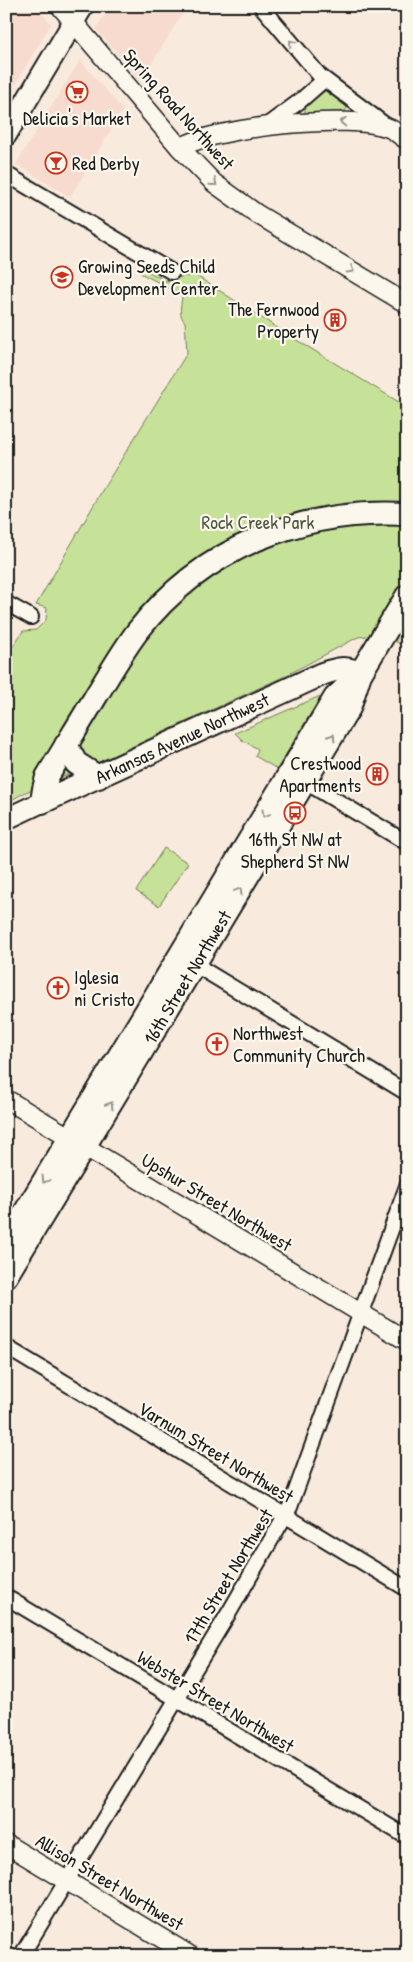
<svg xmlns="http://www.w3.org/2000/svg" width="413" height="1962" font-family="'Patrick Hand',sans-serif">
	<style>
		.built { fill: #f7dbce }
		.green { fill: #c6e198; stroke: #717e5a }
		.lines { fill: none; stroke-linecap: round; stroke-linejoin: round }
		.minor-casing { stroke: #1c1c1c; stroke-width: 18 }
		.tertiary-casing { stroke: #1c1c1c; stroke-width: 21 }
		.secondary-casing { stroke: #1c1c1c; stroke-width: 24 }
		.primary-casing { stroke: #1c1c1c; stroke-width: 26 }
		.minor { stroke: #fbf7ec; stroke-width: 14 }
		.tertiary { stroke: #fbf7ec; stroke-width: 18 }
		.secondary { stroke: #fbf7ec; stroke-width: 20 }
		.primary { stroke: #fbf7ec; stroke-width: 22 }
		.oneway { stroke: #97948e }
		.labels { text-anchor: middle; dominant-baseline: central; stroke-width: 4.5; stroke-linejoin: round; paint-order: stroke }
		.street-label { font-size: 19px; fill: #1c1c1c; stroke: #fbf7ec }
		.poi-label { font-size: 19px; fill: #1c1c1c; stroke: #fbf7ec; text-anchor: start }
		.park-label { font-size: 19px; fill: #4f5741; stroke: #fbf7ec }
	</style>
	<rect width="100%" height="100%" fill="#f9eade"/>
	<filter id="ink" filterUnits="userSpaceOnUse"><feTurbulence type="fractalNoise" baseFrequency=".02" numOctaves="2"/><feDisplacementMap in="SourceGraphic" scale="10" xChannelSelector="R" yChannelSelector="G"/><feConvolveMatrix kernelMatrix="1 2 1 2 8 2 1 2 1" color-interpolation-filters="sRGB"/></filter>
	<g filter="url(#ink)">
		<!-- built -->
		<g class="built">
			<path d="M6,6H36L51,24L10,93L6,90Z"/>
			<path d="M110,6H187L141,81L96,29Z"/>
			<path d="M80,60L123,110L70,197L16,164Z"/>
		</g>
		<!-- green -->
		<g class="green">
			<path d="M326,90L346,103L347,108L345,111L309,114L305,113V106Z"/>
			<path d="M140,267L166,281L185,276L190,277L192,273L290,336L407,407V649L384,634L358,637L285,676L101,761L26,792L6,803V657L23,631L36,630L46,620L47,608L36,605L103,489L187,353L185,322C178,315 181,306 182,297L175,291L142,274L139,271Z"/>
			<path d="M318,697L320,698L277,769L255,756L258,749L242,740L235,733Z"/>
			<path d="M164,848L188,863L159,906L136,891Z"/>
		</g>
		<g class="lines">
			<!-- minor casing -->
			<g class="minor-casing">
				<g id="minor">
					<path d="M261,6L320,76L388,127"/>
					<path d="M266,126L300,101L324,80"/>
					<path d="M6,174L172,272"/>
					<path d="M6,603L31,617"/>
					<path d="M299,778L407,843"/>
					<path d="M189,961L407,1093"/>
					<path d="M6,1347L407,1589"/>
					<path d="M6,1597L407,1837"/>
					<path d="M21,1956L230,1611L290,1507L407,1186"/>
				</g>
			</g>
			<!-- tertiary casing -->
			<g class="tertiary-casing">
				<g id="tertiary">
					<path d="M60,6L180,148L214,183L257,214L407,304"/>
					<path d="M180,148C214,127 353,112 391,129C396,132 402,137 407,140"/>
					<path d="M6,1099L407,1341"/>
					<path d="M6,1844L191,1956"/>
				</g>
			</g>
			<!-- secondary casing -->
			<g class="secondary-casing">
				<g id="secondary">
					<path d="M6,135L83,6"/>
					<path d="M6,819L42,802"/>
				</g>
			</g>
			<!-- primary casing -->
			<g class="primary-casing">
				<g id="primary">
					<path d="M360,674C346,666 336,669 322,674L42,802L44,789L47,777C63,750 80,723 96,696C109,675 122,652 137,632C202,548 302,508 407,514"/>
					<path d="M66,745L76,763L98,777"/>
					<path d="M6,1244L335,698L357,677"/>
					<path d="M6,1276L349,708L360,674L407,596"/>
				</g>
			</g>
			<!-- minor -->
			<use href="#minor" class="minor"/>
			<!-- tertiary -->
			<use href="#tertiary" class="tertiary"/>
			<!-- secondary -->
			<use href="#secondary" class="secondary"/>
			<!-- primary -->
			<use href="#primary" class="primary"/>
		</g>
		<!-- one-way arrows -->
		<defs><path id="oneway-chevron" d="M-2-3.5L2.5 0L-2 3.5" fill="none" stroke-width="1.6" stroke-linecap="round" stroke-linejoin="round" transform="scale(1.25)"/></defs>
		<g class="oneway">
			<use href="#oneway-chevron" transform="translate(292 43) rotate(-130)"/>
			<use href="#oneway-chevron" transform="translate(343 122) rotate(-177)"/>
			<use href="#oneway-chevron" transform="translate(214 183) rotate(41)"/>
			<use href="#oneway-chevron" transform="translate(351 270) rotate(31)"/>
			<use href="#oneway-chevron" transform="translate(332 737) rotate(-58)"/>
			<use href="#oneway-chevron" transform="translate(265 814) rotate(121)"/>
			<use href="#oneway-chevron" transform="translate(239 891) rotate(-59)"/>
			<use href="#oneway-chevron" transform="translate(110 1105) rotate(-59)"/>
			<use href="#oneway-chevron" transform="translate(45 1180) rotate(121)"/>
		</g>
	</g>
	<!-- icons -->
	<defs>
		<g id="supermarket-ring" transform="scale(1.125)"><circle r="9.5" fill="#fbf7ec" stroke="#c8321e" stroke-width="1.5"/><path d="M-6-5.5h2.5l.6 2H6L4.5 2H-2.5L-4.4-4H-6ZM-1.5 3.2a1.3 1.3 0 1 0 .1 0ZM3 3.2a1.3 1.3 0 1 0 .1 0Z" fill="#c8321e"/></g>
		<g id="bar-ring" transform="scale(1.125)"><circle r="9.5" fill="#fbf7ec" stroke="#c8321e" stroke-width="1.5"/><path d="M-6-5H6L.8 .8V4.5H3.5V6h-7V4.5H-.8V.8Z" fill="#c8321e"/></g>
		<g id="school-ring" transform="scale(1.125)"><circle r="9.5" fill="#fbf7ec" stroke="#c8321e" stroke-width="1.5"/><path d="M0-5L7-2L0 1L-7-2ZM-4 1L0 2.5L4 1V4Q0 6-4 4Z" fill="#c8321e"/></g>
		<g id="building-ring" transform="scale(1.125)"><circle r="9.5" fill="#fbf7ec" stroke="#c8321e" stroke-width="1.5"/><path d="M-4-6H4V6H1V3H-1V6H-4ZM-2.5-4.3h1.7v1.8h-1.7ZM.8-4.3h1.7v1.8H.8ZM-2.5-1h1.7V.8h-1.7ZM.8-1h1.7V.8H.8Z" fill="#c8321e"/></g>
		<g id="bus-ring" transform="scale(1.125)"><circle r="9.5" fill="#fbf7ec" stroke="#c8321e" stroke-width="1.5"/><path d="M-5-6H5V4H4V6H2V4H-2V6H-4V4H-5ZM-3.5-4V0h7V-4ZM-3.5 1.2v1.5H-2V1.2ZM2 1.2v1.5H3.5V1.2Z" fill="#c8321e"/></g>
		<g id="church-ring" transform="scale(1.125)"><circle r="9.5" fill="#fbf7ec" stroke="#c8321e" stroke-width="1.5"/><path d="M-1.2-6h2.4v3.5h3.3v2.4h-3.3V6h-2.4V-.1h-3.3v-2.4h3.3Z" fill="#c8321e"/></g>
	</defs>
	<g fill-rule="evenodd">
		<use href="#supermarket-ring" x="77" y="92"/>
		<use href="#bar-ring" x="56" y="163"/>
		<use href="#school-ring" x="62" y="277"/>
		<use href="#building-ring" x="335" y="320"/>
		<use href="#building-ring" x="377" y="774"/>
		<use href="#bus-ring" x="295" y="813"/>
		<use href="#church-ring" x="58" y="988"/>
		<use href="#church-ring" x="217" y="1044"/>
	</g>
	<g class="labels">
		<!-- street labels -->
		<g class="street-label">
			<text transform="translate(179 109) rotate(48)">Spring Road Northwest</text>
			<text transform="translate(182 738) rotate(-25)">Arkansas Avenue Northwest</text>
			<text transform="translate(187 977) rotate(-59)">16th Street Northwest</text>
			<text transform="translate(217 1202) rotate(31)">Upshur Street Northwest</text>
			<text transform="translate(216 1452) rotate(31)">Varnum Street Northwest</text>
			<text transform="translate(228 1576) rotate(-59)">17th Street Northwest</text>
			<text transform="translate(216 1701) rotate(31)">Webster Street Northwest</text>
			<text transform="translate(110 1882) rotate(31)">Allison Street Northwest</text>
		</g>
		<!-- poi labels -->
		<g class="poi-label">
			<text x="77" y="118" text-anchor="middle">Delicia's Market</text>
			<text x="72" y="163">Red Derby</text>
			<text x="78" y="266">Growing Seeds Child<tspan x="78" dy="22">Development Center</tspan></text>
			<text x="319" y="309" text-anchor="end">The Fernwood<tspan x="319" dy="22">Property</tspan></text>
			<text x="361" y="763" text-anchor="end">Crestwood<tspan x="361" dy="22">Apartments</tspan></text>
			<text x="295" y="839" text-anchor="middle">16th St NW at<tspan x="295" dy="22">Shepherd St NW</tspan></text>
			<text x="74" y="977">Iglesia<tspan x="74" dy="22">ni Cristo</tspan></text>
			<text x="233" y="1033">Northwest<tspan x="233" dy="22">Community Church</tspan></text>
		</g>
		<!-- park labels -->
		<g class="park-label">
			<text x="258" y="522">Rock Creek Park</text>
		</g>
	</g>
	<!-- margin -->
	<rect width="413" height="1962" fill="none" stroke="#fbf7ec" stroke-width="25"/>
	<rect x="12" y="12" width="388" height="1937" fill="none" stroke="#1c1c1c" stroke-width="2" filter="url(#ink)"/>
</svg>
